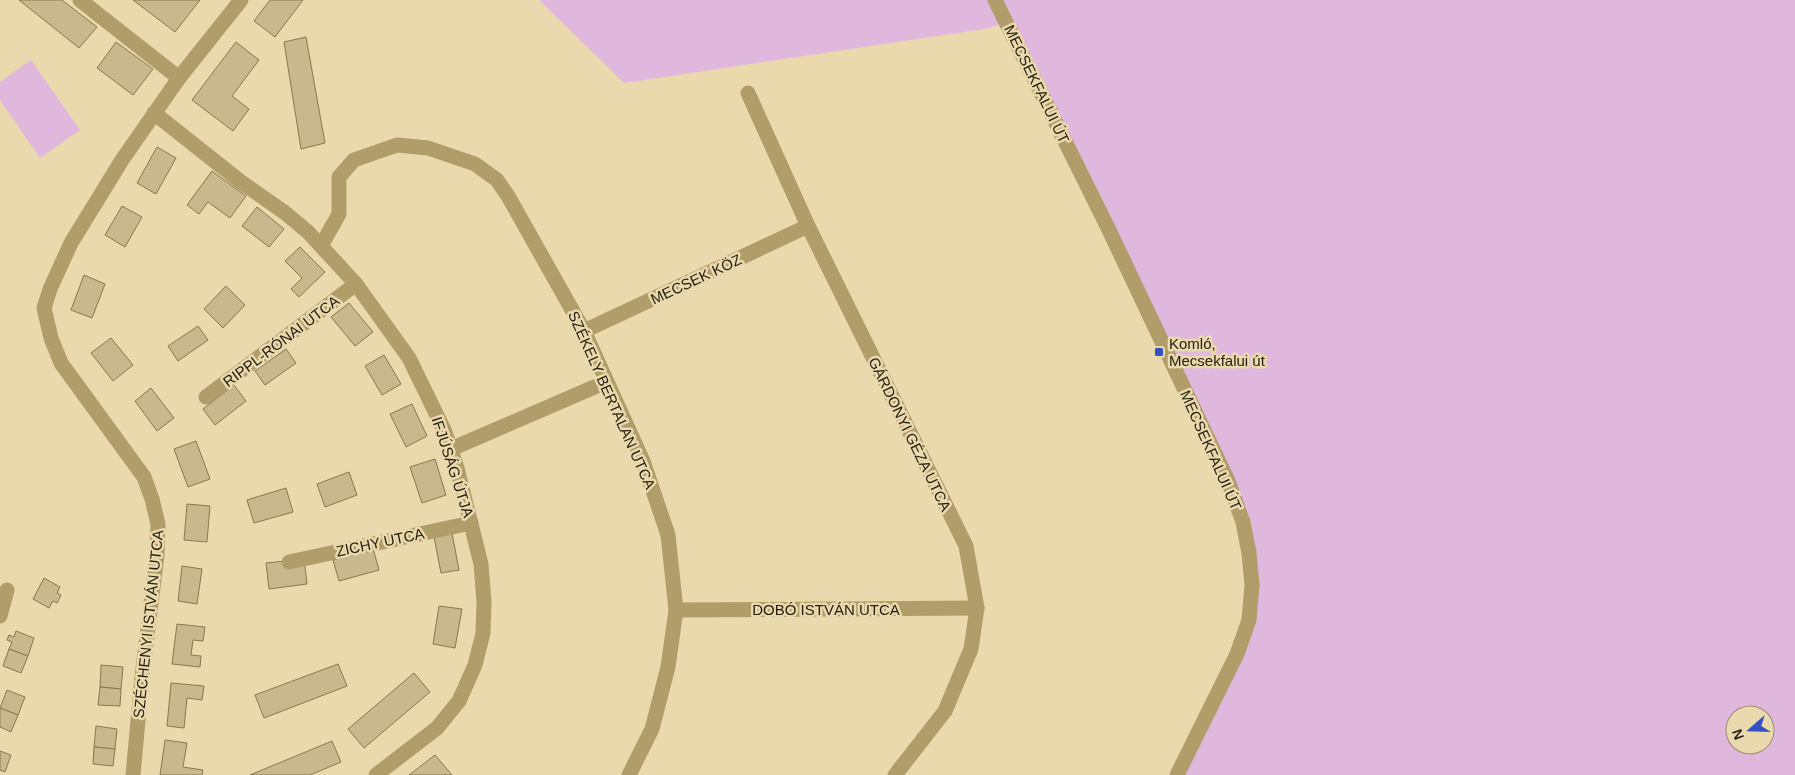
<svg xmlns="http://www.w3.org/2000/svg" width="1795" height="775" font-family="Helvetica,sans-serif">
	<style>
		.green { fill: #e0b7dd; fill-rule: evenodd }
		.building { fill: #c9b88e; stroke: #887850 }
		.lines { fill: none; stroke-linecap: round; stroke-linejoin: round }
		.street { stroke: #b19d6a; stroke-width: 15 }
		.poi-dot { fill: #3550c1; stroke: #ead9ad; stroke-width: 2 }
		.labels { text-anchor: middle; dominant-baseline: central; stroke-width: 5; stroke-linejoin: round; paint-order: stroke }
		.street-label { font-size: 15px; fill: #231d0c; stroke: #ead9ad }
		.poi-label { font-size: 15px; fill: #231d0c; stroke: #ead9ad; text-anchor: start }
	</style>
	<rect width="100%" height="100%" fill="#ead9ad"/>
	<!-- green -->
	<g class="green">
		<path d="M539,0H1795V775H1177L1249,620L1243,522L1006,23L984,29L624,83ZM1735,715H1765V745H1735Z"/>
		<path d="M31,60L80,130L40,158L0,100V82Z"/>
	</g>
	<!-- building -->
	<g class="building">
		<path d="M19,0H62L97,27L79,48Z"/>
		<path d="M133,0H200L175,32Z"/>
		<path d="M270,0H303L275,37L254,21Z"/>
		<path d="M306,37L325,143L301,149L284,42Z"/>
		<path d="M116,42L153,69L133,95L97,68Z"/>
		<path d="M236,42L259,60L232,96L249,109L233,131L192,100Z"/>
		<path d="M157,147L176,158L156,194L137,183Z"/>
		<path d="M212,171L246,196L230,218L208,202L199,214L187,205Z"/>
		<path d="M122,206L142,217L125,247L105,235Z"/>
		<path d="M257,207L284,229L269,247L242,226Z"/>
		<path d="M300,247L325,272L299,297L291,289L302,278L285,261Z"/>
		<path d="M84,275L105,284L92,318L71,310Z"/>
		<path d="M226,286L245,305L223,328L204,309Z"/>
		<path d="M349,303L373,332L355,346L331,317Z"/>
		<path d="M198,326L208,340L178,361L168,346Z"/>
		<path d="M111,338L133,365L113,381L91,353Z"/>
		<path d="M286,349L296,363L265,385L255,371Z"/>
		<path d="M384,355L401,384L382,395L365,366Z"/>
		<path d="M234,385L246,401L215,425L203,409Z"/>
		<path d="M151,388L174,418L157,431L135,401Z"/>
		<path d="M412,404L427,436L406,447L390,414Z"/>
		<path d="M196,441L210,479L188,487L174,449Z"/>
		<path d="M435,459L446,495L422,503L410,467Z"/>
		<path d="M349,472L357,495L325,507L317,484Z"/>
		<path d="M286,488L293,512L254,523L247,500Z"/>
		<path d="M187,504L210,506L207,542L184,540Z"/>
		<path d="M452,533L459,570L441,573L434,537Z"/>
		<path d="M373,548L379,570L339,581L333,560Z"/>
		<path d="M304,559L307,584L269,589L266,563Z"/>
		<path d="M182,566L202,569L197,604L178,601Z"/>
		<path d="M44,578L60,587L57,593L61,595L57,603L53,601L49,608L33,599Z"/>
		<path d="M439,606L462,609L455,648L433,644Z"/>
		<path d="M177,624L205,627L203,641L193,640L191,655L201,656L200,667L172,664Z"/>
		<path d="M16,631L34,638L28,656L9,649L12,642L7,640L9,635L14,637Z"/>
		<path d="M9,649L28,656L21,673L3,666Z"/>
		<path d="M338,664L347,686L264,718L255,695Z"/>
		<path d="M101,665L123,667L121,689L100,687Z"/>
		<path d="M414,673L430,692L364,748L348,729Z"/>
		<path d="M171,683L204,686L202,700L187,698L184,728L167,726Z"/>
		<path d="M100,687L121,689L120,706L98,705Z"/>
		<path d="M7,690L25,697L18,715L0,708Z"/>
		<path d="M0,708L18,715L11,732L0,727Z"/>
		<path d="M96,726L117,729L115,749L94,747Z"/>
		<path d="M165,740L187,743L183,767L203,770L202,775H160Z"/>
		<path d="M332,741L341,762L310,775H250Z"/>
		<path d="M94,747L115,749L113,766L93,764Z"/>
		<path d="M0,751L11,755L5,772L0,770Z"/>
		<path d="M435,755L452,775H409Z"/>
	</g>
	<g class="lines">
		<!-- street -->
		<g class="street">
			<path d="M80,0L179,78"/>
			<path d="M995,0L1109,230L1228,481L1243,522L1249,553L1252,585L1249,620L1237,654L1177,775"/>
			<path d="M748,93L808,226L966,546L977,608L971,649L945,711L895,775"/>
			<path d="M154,113L241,182L284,212L308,232L356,284L409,358L445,432L457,468L481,564L484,602L483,633L475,665L459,701L437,728L376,775"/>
			<path d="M321,246L339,214V177L354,160L397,145L428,148L475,164L497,180L508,196L584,331L643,461L668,535L676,610L668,667L652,729L629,775"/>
			<path d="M584,331L808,226"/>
			<path d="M206,397L356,284"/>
			<path d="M451,449L606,382"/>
			<path d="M289,562L471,523"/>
			<path d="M676,610L977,608"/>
			<path d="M0,616L7,590"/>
			<path d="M133,775L142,677L157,555L158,524L152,499L144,477L61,363L51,338L44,308L50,289L71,243L122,160L179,78L241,0"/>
		</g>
	</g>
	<!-- markers -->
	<rect class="poi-dot" x="1154" y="347" width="10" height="10" rx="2.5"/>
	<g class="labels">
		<!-- street labels -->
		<g class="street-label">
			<text transform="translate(1037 84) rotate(64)">MECSEKFALUI ÚT</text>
			<text transform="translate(696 279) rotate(-25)">MECSEK KÖZ</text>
			<text transform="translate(281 341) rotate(-37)">RIPPL-RÓNAI UTCA</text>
			<text transform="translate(612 400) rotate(66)">SZÉKELY BERTALAN UTCA</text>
			<text transform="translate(910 434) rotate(64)">GÁRDONYI GÉZA UTCA</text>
			<text transform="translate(1211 450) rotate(66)">MECSEKFALUI ÚT</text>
			<text transform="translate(453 467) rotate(72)">IFJÚSÁG ÚTJA</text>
			<text transform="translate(380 542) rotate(-12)">ZICHY UTCA</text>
			<text x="826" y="609">DOBÓ ISTVÁN UTCA</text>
			<text transform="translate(148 624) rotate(-84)">SZÉCHENYI ISTVÁN UTCA</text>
		</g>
		<!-- poi labels -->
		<g class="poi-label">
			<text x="1169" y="343">Komló,<tspan x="1169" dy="17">Mecsekfalui út</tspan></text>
		</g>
	</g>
	<!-- north arrow -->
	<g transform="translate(1750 730) rotate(250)"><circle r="24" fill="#ead9ad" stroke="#9a8e6d"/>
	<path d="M0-4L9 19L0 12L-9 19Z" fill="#3550c1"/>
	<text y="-8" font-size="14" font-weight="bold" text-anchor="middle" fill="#231d0c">N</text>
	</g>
</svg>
